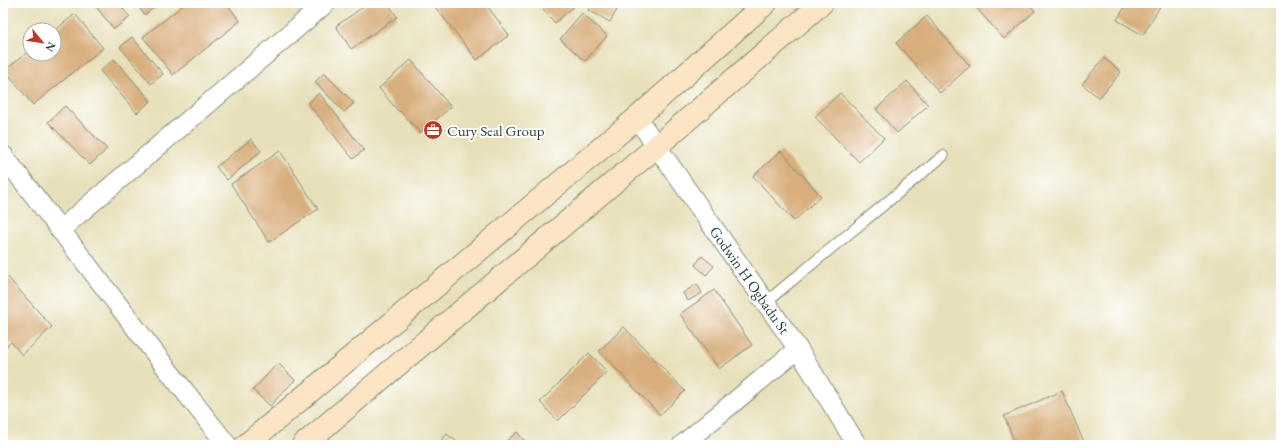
<svg xmlns="http://www.w3.org/2000/svg" width="1284" height="448" font-family="'EB Garamond',serif">
	<style>
		.building { fill: #d8ae7c }
		.lines { fill: none; stroke-linecap: round; stroke-linejoin: round }
		.lane-casing { stroke: #838e77; stroke-width: 12 }
		.street-casing { stroke: #838e77; stroke-width: 21 }
		.secondary-casing { stroke: #838e77; stroke-width: 24 }
		.lane { stroke: #fff; stroke-width: 10 }
		.street { stroke: #fff; stroke-width: 19 }
		.secondary { stroke: #fce5c4; stroke-width: 22 }
		.labels { text-anchor: middle; dominant-baseline: central; stroke-width: 4; stroke-linejoin: round; paint-order: stroke }
		.poi-label { font-size: 15px; fill: #1f3d34; stroke: #fff; text-anchor: start }
		.street-label { font-size: 15px; fill: #1f3d34; stroke: #fff }
	</style>
	<rect width="100%" height="100%" fill="#fff"/>
	<filter id="ink" filterUnits="userSpaceOnUse"><feTurbulence type="fractalNoise" baseFrequency=".025" numOctaves="2"/><feDisplacementMap in="SourceGraphic" scale="8" xChannelSelector="R" yChannelSelector="G"/><feConvolveMatrix kernelMatrix="1 2 1 2 8 2 1 2 1" color-interpolation-filters="sRGB"/></filter>
	<filter id="wash" filterUnits="userSpaceOnUse"><feTurbulence type="fractalNoise" baseFrequency=".012" numOctaves="4" result="noise"/><feDisplacementMap in="SourceGraphic" scale="16" xChannelSelector="R" yChannelSelector="G"/><feGaussianBlur stdDeviation="0.9" result="paint"/><feColorMatrix in="noise" values="0 0 0 0 0 0 0 0 0 0 0 0 0 0 0 0 0 1.4 0 .05"/><feComposite in="paint" operator="in"/></filter>
	<g filter="url(#wash)">
		<rect width="100%" height="100%" fill="#e7e0ba"/>
		<g id="blocks">
			<!-- building -->
			<g class="building">
				<path d="M93,3H118L130,17L114,29Z"/>
				<path d="M135,3H160L145,15Z"/>
				<path d="M186,3H226L240,21L173,75L143,37Z"/>
				<path d="M369,3H388L397,17L351,49L336,26Z"/>
				<path d="M432,3H485L509,35L477,60Z"/>
				<path d="M538,3H578L555,23Z"/>
				<path d="M592,3H621L610,22L588,10Z"/>
				<path d="M972,3H1028L1035,11L1004,39Z"/>
				<path d="M1127,3H1162L1143,35L1117,20Z"/>
				<path d="M582,13L607,36L585,61L560,39Z"/>
				<path d="M75,14L103,48L33,105L5,70L30,50V54H54V31Z"/>
				<path d="M927,16L970,66L940,93L896,43Z"/>
				<path d="M132,37L163,74L151,84L120,47Z"/>
				<path d="M1104,58L1121,72L1099,98L1082,84Z"/>
				<path d="M114,59L151,101L137,113L100,71Z"/>
				<path d="M411,60L451,107L420,133L400,111L399,112L379,88Z"/>
				<path d="M324,73L354,103L344,112L315,82Z"/>
				<path d="M907,81L928,105L897,133L876,109Z"/>
				<path d="M319,93L364,150L353,159L308,103Z"/>
				<path d="M840,93L884,138L859,162L815,117Z"/>
				<path d="M65,106L107,149L90,165L48,122Z"/>
				<path d="M251,139L261,151L227,180L216,167Z"/>
				<path d="M280,151L318,209L269,242L231,184Z"/>
				<path d="M781,151L821,196L794,221L753,176Z"/>
				<path d="M702,256L714,266L706,275L695,265Z"/>
				<path d="M5,274L52,327L22,355L11,342L3,349V276Z"/>
				<path d="M697,284L702,293L688,301L683,293Z"/>
				<path d="M714,290L752,345L719,369L680,314Z"/>
				<path d="M624,327L685,391L660,415L599,351Z"/>
				<path d="M589,353L607,372L558,421L540,402Z"/>
				<path d="M278,363L295,380L270,406L253,390Z"/>
				<path d="M1062,391L1085,445H1036L1035,443L1030,445H1016L1004,416Z"/>
				<path d="M517,432L528,445H502Z"/>
				<path d="M447,434L457,442L454,445H442L439,443Z"/>
			</g>
		</g>
	</g>
	<g filter="url(#ink)">
		<use href="#blocks" fill-opacity="0" stroke="#838e77" stroke-width="1"/>
		<g class="lines">
			<!-- lane casing -->
			<g class="lane-casing">
				<path id="lane" d="M766,302L943,156"/>
			</g>
			<!-- street casing -->
			<g class="street-casing">
				<g id="street">
					<path d="M637,118L798,349L857,445"/>
					<path d="M3,155L164,365L227,445"/>
					<path d="M60,230L326,3"/>
					<path d="M682,445L798,349"/>
				</g>
			</g>
			<!-- secondary casing -->
			<g class="secondary-casing">
				<g id="secondary">
					<path d="M246,445L637,118L766,3"/>
					<path d="M303,445L657,146L822,3"/>
				</g>
			</g>
			<!-- lane -->
			<use href="#lane" class="lane"/>
			<!-- street -->
			<use href="#street" class="street"/>
			<!-- secondary -->
			<use href="#secondary" class="secondary"/>
		</g>
	</g>
	<!-- icons -->
	<defs>
		<g id="office-disc" transform="scale(1)"><circle r="9.5" fill="#c8321e" stroke="#fff"/><path d="M-6-3h4V-5.5h4V-3h4V5H-6ZM-1-4.5V-3h2v-1.5ZM-6 0V1H6V0Z" fill="#fff"/></g>
	</defs>
	<g fill-rule="evenodd">
		<use href="#office-disc" x="433" y="130"/>
	</g>
	<g class="labels">
		<!-- poi labels -->
		<g class="poi-label">
			<text x="447" y="130">Cury Seal Group</text>
		</g>
		<!-- street labels -->
		<g class="street-label">
			<text transform="translate(750 280) rotate(55)">Godwin H Ogbadu St</text>
		</g>
	</g>
	<!-- margin -->
	<rect width="1284" height="448" fill="none" stroke="#fff" stroke-width="16"/>
	<!-- north arrow -->
	<g transform="translate(42 42) rotate(119)"><circle r="19" fill="#ffffff" stroke="#a5b1ae"/>
	<path d="M0-3L7 15L0 10L-7 15Z" fill="#c8321e"/>
	<text y="-6" font-size="11" font-weight="bold" text-anchor="middle" fill="#1f3d34">N</text>
	</g>
</svg>
